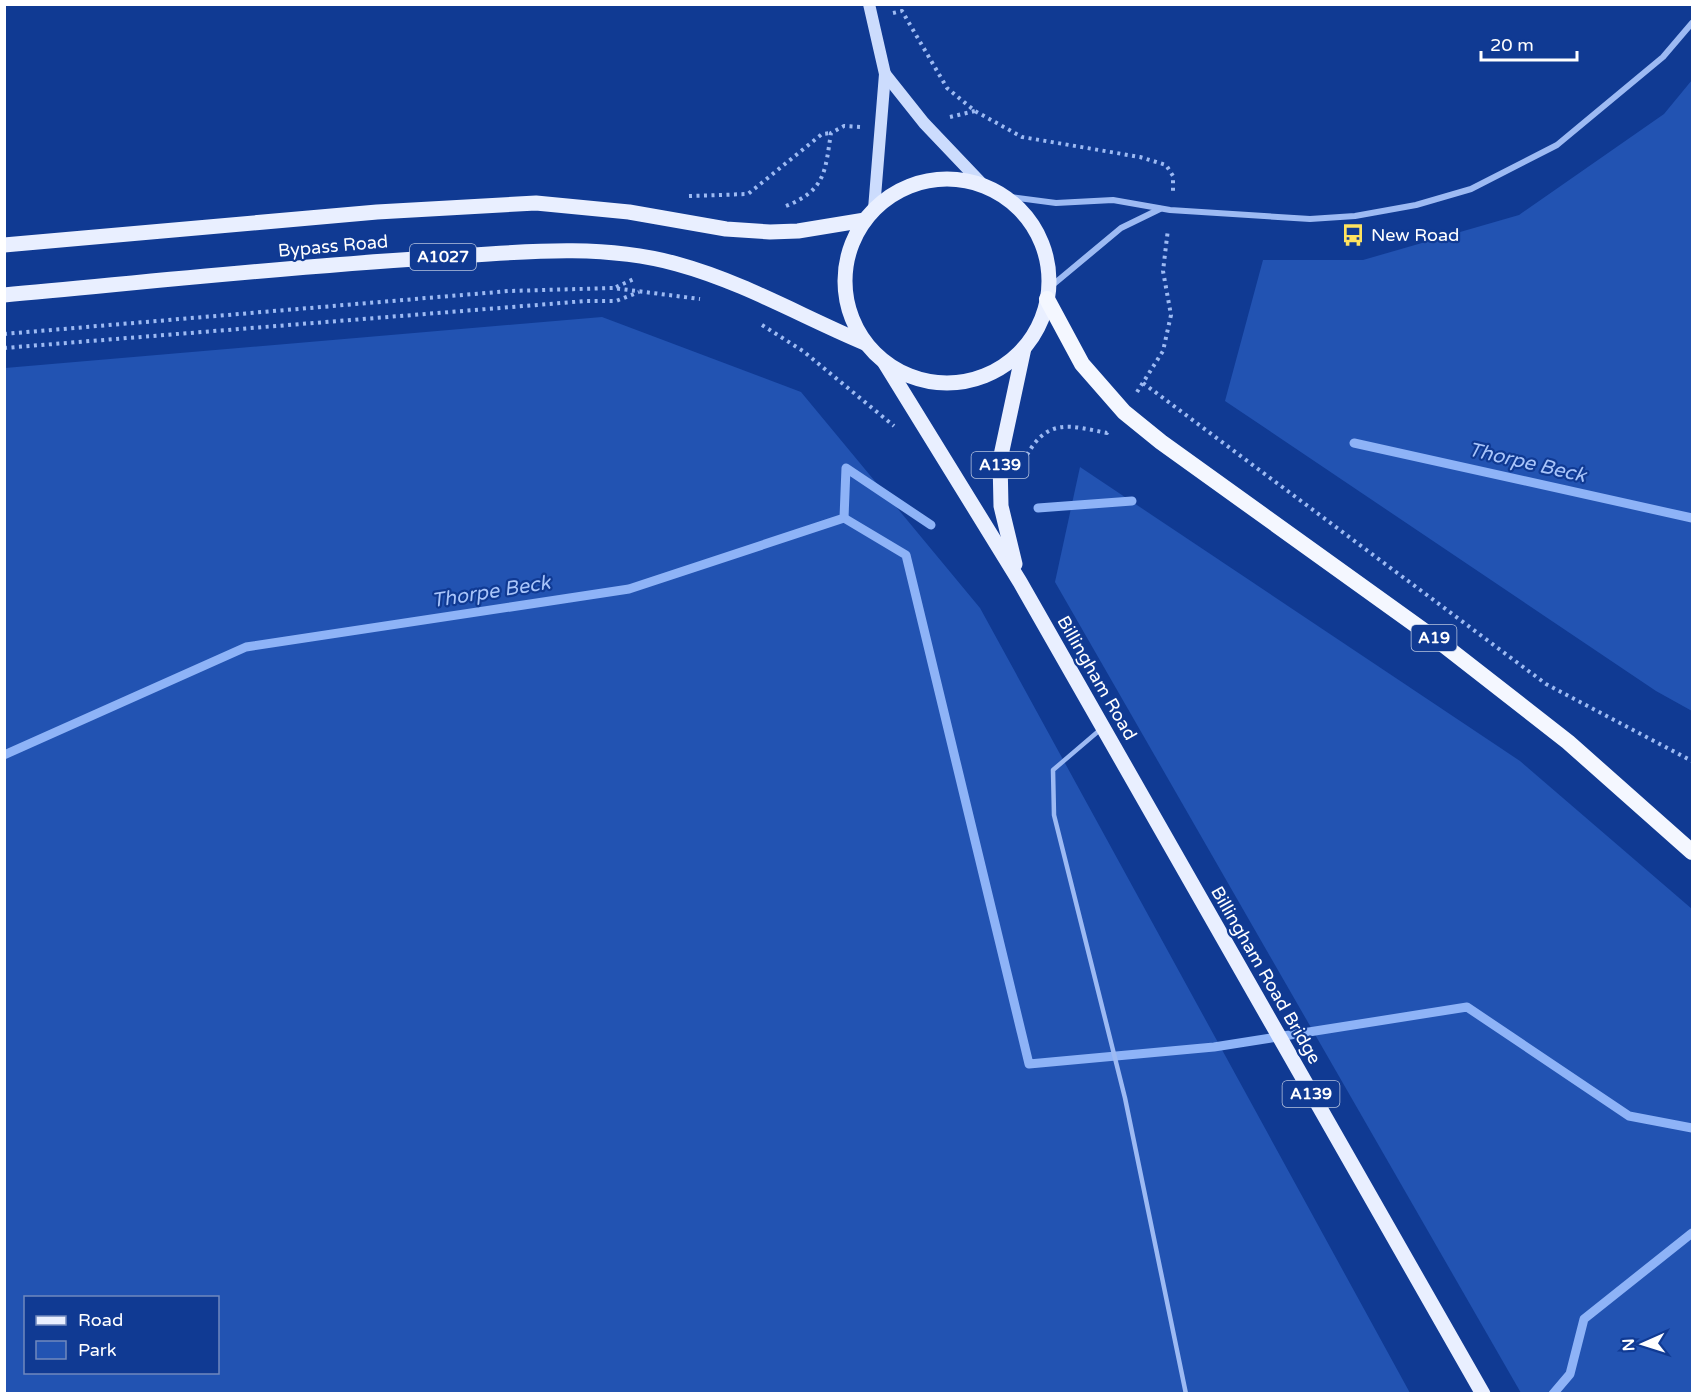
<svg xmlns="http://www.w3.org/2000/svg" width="1697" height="1398" font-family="'Varela Round',sans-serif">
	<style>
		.green { fill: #2253b2; fill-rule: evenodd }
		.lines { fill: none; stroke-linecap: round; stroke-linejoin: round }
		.stream { stroke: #8eb3f7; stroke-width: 9 }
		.path { stroke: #9dbaf3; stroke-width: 4; stroke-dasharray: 3 4.5; stroke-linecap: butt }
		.service { stroke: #9dbaf3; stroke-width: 4.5 }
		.minor { stroke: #9dbaf3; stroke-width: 6 }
		.secondary { stroke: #ccdcfd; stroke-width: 12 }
		.primary { stroke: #e9efff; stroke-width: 15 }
		.trunk { stroke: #f4f7ff; stroke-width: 16 }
		.labels { text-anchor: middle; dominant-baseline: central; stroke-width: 4.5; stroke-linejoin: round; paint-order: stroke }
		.shield { fill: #103a93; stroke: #b7c4df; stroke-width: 1.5 }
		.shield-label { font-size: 16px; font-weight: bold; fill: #fff }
		.poi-label { font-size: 18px; fill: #fff; stroke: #103a93; text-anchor: start }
		.street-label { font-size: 18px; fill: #fff; stroke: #103a93 }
		.water-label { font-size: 20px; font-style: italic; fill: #a9c5fa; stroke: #103a93 }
	</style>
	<rect width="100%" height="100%" fill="#103a93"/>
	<!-- green -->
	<g class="green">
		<path d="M1692,80V711L1656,691L1225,401L1263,260H1363L1519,215L1664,114Z"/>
		<path d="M602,317L801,392L980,608L1410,1393L5,1394V368ZM26,1298H218V1372H26Z"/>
		<path d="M1080,467L1520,761L1692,909V1393H1521L1055,582Z"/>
	</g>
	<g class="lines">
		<!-- stream -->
		<g class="stream">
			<path d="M1354,443L1692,518"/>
			<path d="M1038,508L1132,501"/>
			<path d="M844,518L906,555L1029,1064L1214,1047L1467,1007L1629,1116L1692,1128"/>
			<path d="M4,755L246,647L629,589L844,518L846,468L931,525"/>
			<path d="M1553,1394L1570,1374L1584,1319L1692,1233"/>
		</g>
		<!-- path -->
		<g class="path">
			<path d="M893,13L902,11L947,88L975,111L1022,137L1140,157L1166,165L1173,176V192"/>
			<path d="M950,117L975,111"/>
			<path d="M689,196L748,194L822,134L831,133"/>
			<path d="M786,206C826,190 825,171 831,133L844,126L860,127"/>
			<path d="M616,287L634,279"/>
			<path d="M762,325L803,351L894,426"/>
			<path d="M4,334L509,291L613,288L700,299"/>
			<path d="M4,348L586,301H616L639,292"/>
			<path d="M1143,383L1546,684L1692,761"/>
			<path d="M1137,392L1163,351L1171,315L1163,271L1168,229"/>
			<path d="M1027,455C1048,417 1071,426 1107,433L1109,430"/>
		</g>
		<!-- service -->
		<path class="service" d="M1101,729L1053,770L1054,815L1125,1098L1186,1394"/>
		<!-- minor -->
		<g class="minor">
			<path d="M1003,196L1056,203L1113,200L1170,210L1310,219L1355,216L1416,205L1471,189L1557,145L1663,57L1692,23"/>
			<path d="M1049,288L1121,228L1160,209"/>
		</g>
		<!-- secondary -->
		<g class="secondary">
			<path d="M869,4L885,74L874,209"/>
			<path d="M885,74L924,123L983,185"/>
		</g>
		<!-- primary -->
		<g class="primary">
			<circle cx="947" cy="281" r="102"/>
			<path d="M4,245L377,212L536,203L629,212L726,229L770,232L798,231L865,220"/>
			<path d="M4,295C146,282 287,267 429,258C511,253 597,242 677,264C743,282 803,317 865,343"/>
			<path d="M885,363L1020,582L1483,1394"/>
			<path d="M1015,564L1001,506L1000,460L1024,348"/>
		</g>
		<!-- trunk -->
		<path class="trunk" d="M1047,299L1082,364L1124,412L1161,442L1445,646L1568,742L1692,852"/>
	</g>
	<!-- icons -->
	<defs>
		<g id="bus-bare" transform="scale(1.8)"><path d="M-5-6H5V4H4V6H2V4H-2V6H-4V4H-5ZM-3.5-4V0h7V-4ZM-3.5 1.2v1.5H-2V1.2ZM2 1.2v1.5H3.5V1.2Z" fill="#ffe35f" stroke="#103a93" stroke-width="2.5" paint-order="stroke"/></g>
	</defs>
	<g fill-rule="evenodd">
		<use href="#bus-bare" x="1353" y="235"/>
	</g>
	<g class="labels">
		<!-- shield labels -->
		<g class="shield">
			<rect x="410" y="244" width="66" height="26" rx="4.5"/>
			<rect x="971.5" y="452" width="57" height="26" rx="4.5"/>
			<rect x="1411.5" y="625" width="45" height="26" rx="4.5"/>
			<rect x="1282.5" y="1081" width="57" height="26" rx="4.5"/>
		</g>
		<g class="shield-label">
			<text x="443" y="257">A1027</text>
			<text x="1000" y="465">A139</text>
			<text x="1434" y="638">A19</text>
			<text x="1311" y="1094">A139</text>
		</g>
		<!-- poi labels -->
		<g class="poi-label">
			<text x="1371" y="235">New Road</text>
		</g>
		<!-- street labels -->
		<g class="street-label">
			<text transform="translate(333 246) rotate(-5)">Bypass Road</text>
			<text transform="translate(1097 678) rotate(60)">Billingham Road</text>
			<text transform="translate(1266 975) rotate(60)">Billingham Road Bridge</text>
		</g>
		<!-- water labels -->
		<g class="water-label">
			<text transform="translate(1527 463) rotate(13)">Thorpe Beck</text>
			<text transform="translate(491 592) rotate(-9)">Thorpe Beck</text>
		</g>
	</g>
	<!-- border -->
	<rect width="1697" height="1398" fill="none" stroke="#ffffff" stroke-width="12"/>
	<!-- legend -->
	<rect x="24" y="1296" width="195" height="78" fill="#103a93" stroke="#7089be" stroke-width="1.5"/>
	<rect x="36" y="1316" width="30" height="9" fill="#e9efff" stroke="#7089be" stroke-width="1.5"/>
	<text x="78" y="1326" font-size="18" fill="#ffffff">Road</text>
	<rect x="36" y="1341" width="30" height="18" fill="#2253b2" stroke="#7089be" stroke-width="1.5"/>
	<text x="78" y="1356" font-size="18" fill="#ffffff">Park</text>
	<!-- north arrow -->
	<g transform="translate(1643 1344) rotate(267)" stroke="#103a93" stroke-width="4.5" paint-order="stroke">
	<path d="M0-4.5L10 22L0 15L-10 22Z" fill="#ffffff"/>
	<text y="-9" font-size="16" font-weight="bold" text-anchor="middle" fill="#ffffff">N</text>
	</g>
	<!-- scale -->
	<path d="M1481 51v9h96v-9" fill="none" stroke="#ffffff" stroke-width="3"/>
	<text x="1490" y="51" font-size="18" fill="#ffffff" stroke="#103a93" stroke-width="4.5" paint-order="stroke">20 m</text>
</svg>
